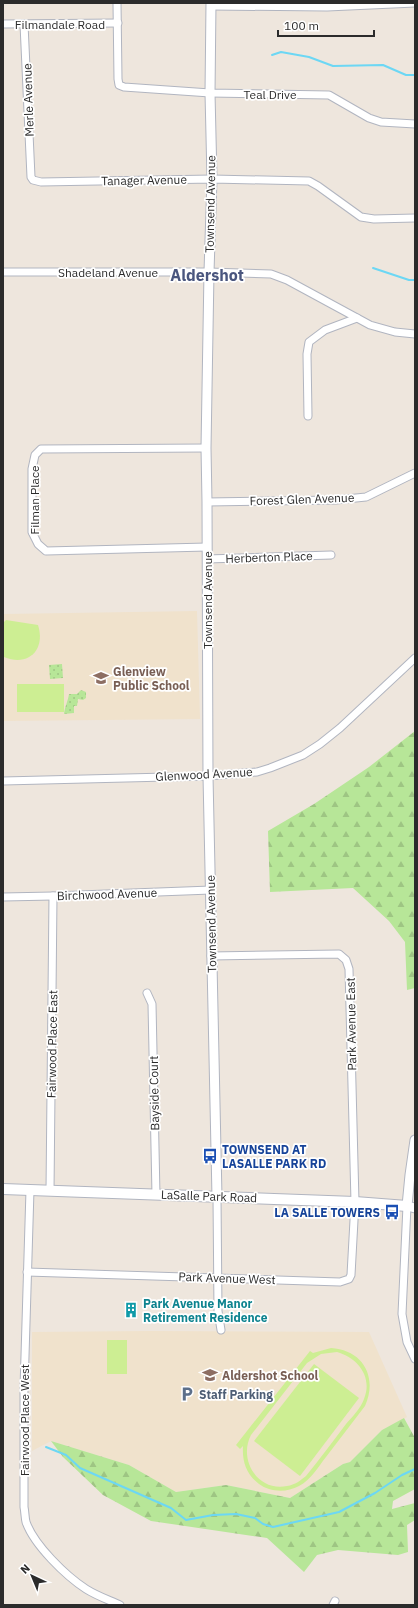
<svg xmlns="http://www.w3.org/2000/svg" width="418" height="1608" font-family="'IBM Plex Sans',sans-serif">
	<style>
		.education { fill: #f0e2cc }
		.forest { fill: url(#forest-firs) }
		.park { fill: url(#park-dots) }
		.pitch { fill: #cdee93; fill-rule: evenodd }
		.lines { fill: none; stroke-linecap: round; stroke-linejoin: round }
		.stream { stroke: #6cd7f4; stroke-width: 2 }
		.minor-casing { stroke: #b1b5c0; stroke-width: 9 }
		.tertiary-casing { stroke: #b1b5c0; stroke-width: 11 }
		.secondary-casing { stroke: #b1b5c0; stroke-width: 12 }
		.minor { stroke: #fff; stroke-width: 7 }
		.tertiary { stroke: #fff; stroke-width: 9 }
		.secondary { stroke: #fff; stroke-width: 10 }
		.labels { text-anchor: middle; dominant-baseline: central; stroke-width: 3.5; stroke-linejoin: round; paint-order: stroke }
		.street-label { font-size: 12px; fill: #2b2b2b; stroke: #fff }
		.education-label { font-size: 12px; font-weight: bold; fill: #785e54; stroke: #fff; text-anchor: start }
		.transit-label { font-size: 12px; font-weight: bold; fill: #164399; stroke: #fff; text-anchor: start }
		.culture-label { font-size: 12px; font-weight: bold; fill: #0d838f; stroke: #fff; text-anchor: start }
		.service-label { font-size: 12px; font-weight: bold; fill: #4e5e75; stroke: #fff; text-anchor: start }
		.district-label { font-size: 16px; font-weight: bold; fill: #4a567e; stroke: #fff }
	</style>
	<defs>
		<pattern id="forest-firs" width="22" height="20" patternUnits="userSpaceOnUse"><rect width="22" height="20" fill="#b7e698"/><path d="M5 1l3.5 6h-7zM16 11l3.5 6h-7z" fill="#9ec583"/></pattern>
		<pattern id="park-dots" width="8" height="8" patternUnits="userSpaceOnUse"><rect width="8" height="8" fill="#b7e698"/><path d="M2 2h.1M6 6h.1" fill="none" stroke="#9ec583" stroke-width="1.8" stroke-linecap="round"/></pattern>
	</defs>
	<rect width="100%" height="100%" fill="#eee6dd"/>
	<!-- education -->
	<g class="education">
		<path d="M197,611L200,719L3,721V614Z"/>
		<path d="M151,1331L369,1332L407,1417L382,1430L350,1462L343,1464L290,1498L226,1485L176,1492L129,1465L51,1441L32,1451V1332Z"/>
	</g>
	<!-- forest -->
	<g class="forest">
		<path d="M415,731V988L407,990L405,942L389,921L353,888L270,892L268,831L314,804L369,767Z"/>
		<path d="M404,1418L415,1438V1489L393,1501L392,1509L415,1503V1520L407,1525L408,1552L398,1555L338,1550L317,1555L304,1572L267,1538L151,1521L103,1495L63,1457L51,1441L129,1465L176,1492L226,1485L290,1498L343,1464L350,1462L382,1430Z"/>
	</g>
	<!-- park -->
	<g class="park">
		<path d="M62,664L63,678L50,679L49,665Z"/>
		<path d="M81,690L86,692V698L83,700L78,699L77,706H74V713L64,714C65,706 68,701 69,694H77Z"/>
	</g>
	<!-- pitch -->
	<g class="pitch">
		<path d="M6,620L38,625C46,650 28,667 4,657L3,623Z"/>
		<rect x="17" y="684" width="47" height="28"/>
		<rect x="107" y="1340" width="20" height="34"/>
		<path d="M331,1348C363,1350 378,1377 365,1406C352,1423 339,1440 326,1457C318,1467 311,1480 299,1486C286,1493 270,1492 259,1484C246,1474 242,1461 243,1446L240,1449L236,1445L310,1351L313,1353ZM337,1352C358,1358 373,1377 364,1399C361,1408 352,1417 346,1424C333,1441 320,1459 306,1476C301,1480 295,1485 287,1486C258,1492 238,1460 251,1435L307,1363L321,1354Z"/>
		<path d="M314,1364L359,1398L300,1476L254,1441Z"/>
	</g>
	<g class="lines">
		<!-- stream -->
		<g class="stream">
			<path d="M272,55L281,52L309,57L333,66L383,65L406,75H415"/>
			<path d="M373,268L409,280H415"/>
			<path d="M46,1447L66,1455L80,1468L171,1508L186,1520L213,1515L236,1514L255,1518L263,1524L273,1527L339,1512L375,1493L402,1475L415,1469"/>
		</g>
		<!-- minor casing -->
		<g class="minor-casing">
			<g id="minor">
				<path d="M117,3L118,79L119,85L124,87L210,93L329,95L369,118L381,122L415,124"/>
				<path d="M211,6L327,7L415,3"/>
				<path d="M3,24L118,23"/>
				<path d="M24,24L31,177L33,180L41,182L212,179L309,181L318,186L361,217L374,219L415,218"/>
				<path d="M3,272H209L271,274L287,280L370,325L395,332L415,334"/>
				<path d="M308,416L307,354L309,342L325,330L357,318"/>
				<path d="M206,448L41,449L35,455L32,469V532L38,544L46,551L207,547"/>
				<path d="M207,502L336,500L366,497L415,473"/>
				<path d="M207,559L331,555"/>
				<path d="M3,781L208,776L257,772L270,768L303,755L320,744L340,728L415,658"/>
				<path d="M3,897L53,896L211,890"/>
				<path d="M147,993L152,1004L156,1195"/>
				<path d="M30,1190L24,1389V1507C25,1512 25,1518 26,1522C34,1545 66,1576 86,1589C97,1596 109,1600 120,1605"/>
				<path d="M50,1191L53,896"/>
				<path d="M217,1197L218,1311L221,1330"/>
				<path d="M407,1206L402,1314L407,1342L415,1359"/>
				<path d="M27,1272L340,1282L349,1279L351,1275L355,1202L349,969L346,960L339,954L211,956"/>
				<path d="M333,1605L335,1601"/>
			</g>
		</g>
		<!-- tertiary casing -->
		<g class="tertiary-casing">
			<g id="tertiary">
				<path d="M211,3L210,93L212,179L209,272L206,448L207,502L208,776L217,1197"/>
				<path d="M415,1140L410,1175L407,1206L415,1208"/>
			</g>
		</g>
		<!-- secondary casing -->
		<g class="secondary-casing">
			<path id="secondary" d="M3,1189L355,1202L407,1206"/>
		</g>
		<!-- minor -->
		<use href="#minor" class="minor"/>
		<!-- tertiary -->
		<use href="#tertiary" class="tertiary"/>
		<!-- secondary -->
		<use href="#secondary" class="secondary"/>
	</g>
	<!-- icons -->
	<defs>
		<g id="school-bare" transform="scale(1.2)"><path d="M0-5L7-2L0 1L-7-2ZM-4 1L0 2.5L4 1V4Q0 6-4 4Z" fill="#8d6e63" stroke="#fff" stroke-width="2.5" paint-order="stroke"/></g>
		<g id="bus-bare" transform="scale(1.2)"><path d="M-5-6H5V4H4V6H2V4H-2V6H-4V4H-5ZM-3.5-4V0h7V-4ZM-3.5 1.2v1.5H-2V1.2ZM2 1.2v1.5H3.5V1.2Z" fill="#1a4fb4" stroke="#fff" stroke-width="2.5" paint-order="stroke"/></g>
		<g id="building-bare" transform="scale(1.2)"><path d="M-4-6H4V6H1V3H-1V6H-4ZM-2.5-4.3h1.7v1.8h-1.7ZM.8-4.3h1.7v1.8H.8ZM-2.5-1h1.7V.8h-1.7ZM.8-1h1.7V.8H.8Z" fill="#0f9aa8" stroke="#fff" stroke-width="2.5" paint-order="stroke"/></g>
		<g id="parking-bare" transform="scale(1.2)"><path d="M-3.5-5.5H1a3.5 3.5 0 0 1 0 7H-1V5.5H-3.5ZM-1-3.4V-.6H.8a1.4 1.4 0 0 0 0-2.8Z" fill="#5c6f8a" stroke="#fff" stroke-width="2.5" paint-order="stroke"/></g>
	</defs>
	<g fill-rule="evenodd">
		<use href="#school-bare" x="101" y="678"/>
		<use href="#bus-bare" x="210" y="1156"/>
		<use href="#bus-bare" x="392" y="1212"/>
		<use href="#building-bare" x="131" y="1310"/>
		<use href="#school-bare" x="210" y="1375"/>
		<use href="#parking-bare" x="187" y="1394"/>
	</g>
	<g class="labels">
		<!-- street labels -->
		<g class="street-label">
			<text x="60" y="24">Filmandale Road</text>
			<text x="270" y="94">Teal Drive</text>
			<text transform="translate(28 100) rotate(-92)">Merle Avenue</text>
			<text transform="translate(144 180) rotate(-1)">Tanager Avenue</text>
			<text transform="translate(210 204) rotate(-89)">Townsend Avenue</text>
			<text x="108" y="272">Shadeland Avenue</text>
			<text transform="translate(302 499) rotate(-2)">Forest Glen Avenue</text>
			<text transform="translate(34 500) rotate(-90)">Filman Place</text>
			<text transform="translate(269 557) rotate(-2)">Herberton Place</text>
			<text transform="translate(207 600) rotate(-90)">Townsend Avenue</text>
			<text transform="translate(204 774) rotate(-3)">Glenwood Avenue</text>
			<text transform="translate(107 894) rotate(-2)">Birchwood Avenue</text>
			<text transform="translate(211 924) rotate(-91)">Townsend Avenue</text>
			<text transform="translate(351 1024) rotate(-91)">Park Avenue East</text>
			<text transform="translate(52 1044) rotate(-89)">Fairwood Place East</text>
			<text transform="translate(154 1093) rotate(-91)">Bayside Court</text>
			<text transform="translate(209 1196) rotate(2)">LaSalle Park Road</text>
			<text transform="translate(227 1278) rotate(2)">Park Avenue West</text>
			<text transform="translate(24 1420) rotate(-90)">Fairwood Place West</text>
		</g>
		<!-- education labels -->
		<g class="education-label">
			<text x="113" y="671">Glenview<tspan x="113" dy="14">Public School</tspan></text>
			<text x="222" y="1375">Aldershot School</text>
		</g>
		<!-- transit labels -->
		<g class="transit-label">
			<text x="222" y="1149">TOWNSEND AT<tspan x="222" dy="14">LASALLE PARK RD</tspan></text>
			<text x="380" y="1212" text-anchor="end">LA SALLE TOWERS</text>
		</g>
		<!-- culture labels -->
		<g class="culture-label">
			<text x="143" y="1303">Park Avenue Manor<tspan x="143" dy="14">Retirement Residence</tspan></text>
		</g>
		<!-- service labels -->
		<g class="service-label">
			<text x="199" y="1394">Staff Parking</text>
		</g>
		<!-- district labels -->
		<g class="district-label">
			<text x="207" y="275">Aldershot</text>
		</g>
	</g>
	<!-- border -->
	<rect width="418" height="1608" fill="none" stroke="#2b2b2b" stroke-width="8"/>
	<!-- north arrow -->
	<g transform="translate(32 1576) rotate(316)" stroke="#ffffff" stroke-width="3" paint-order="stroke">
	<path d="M0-3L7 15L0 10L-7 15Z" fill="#2b2b2b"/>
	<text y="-6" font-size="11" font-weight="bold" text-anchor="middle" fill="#2b2b2b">N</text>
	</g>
	<!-- scale -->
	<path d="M278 30v6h96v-6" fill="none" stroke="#2b2b2b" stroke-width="2"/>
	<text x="284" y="30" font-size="12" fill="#2b2b2b" stroke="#ffffff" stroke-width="3" paint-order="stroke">100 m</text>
</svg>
